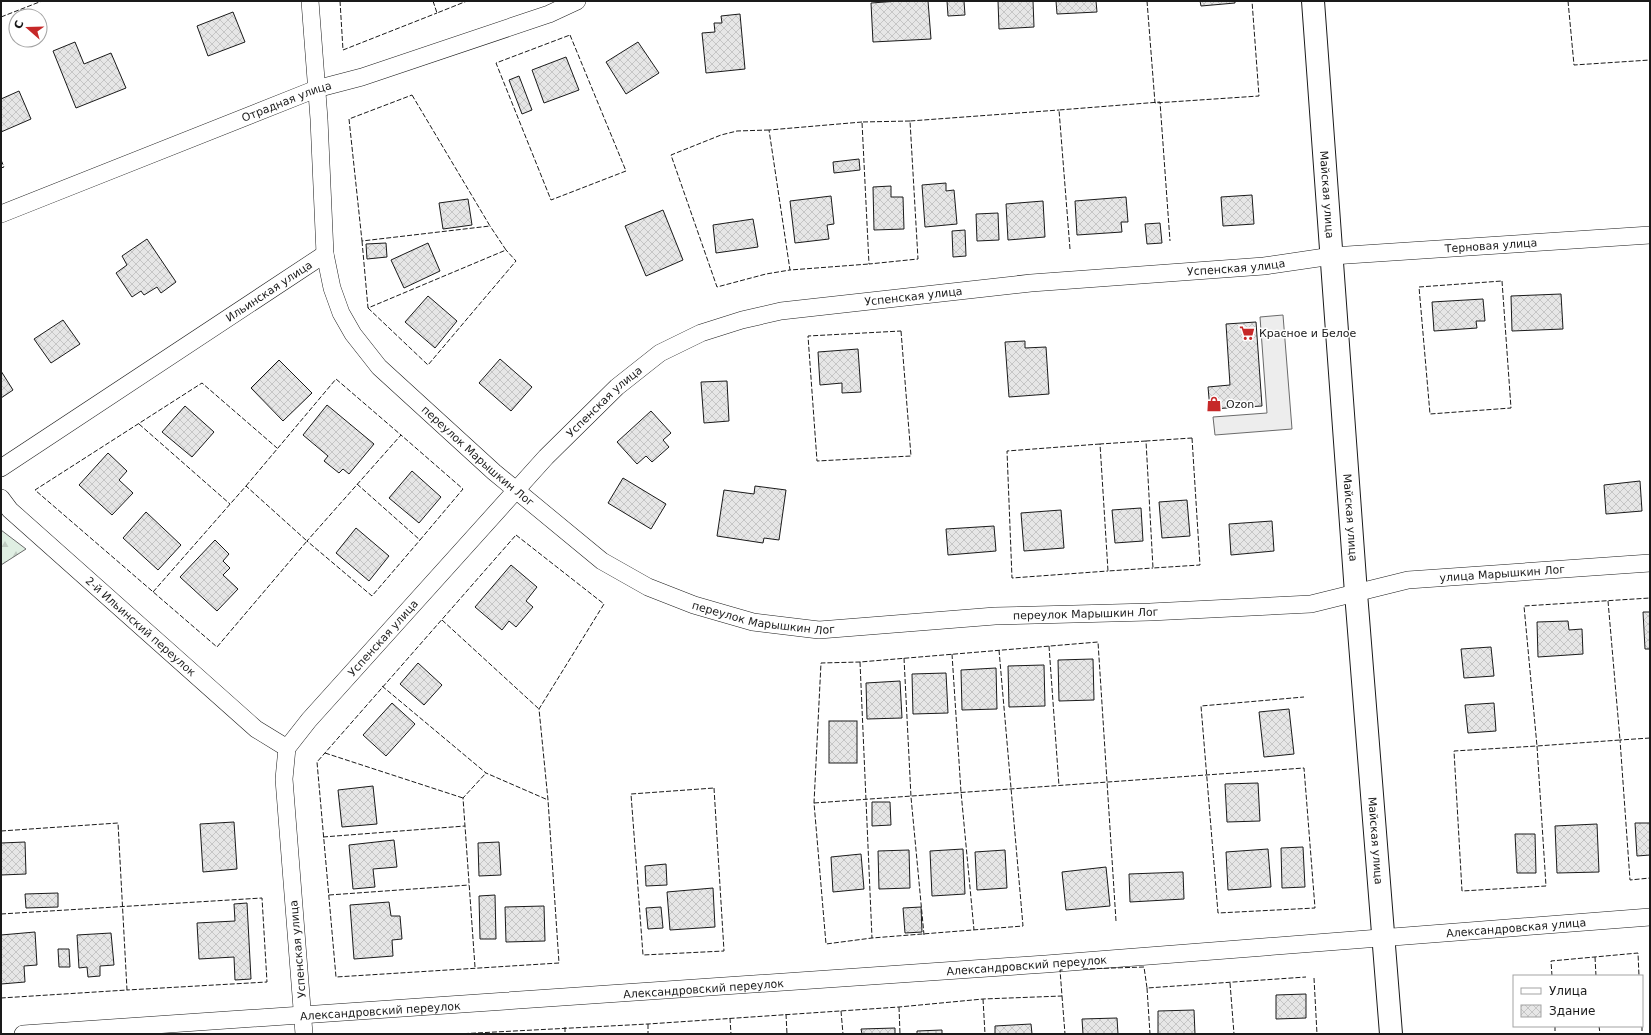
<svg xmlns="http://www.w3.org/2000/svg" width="1651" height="1035" font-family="'DejaVu Sans',sans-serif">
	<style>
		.forest { fill: url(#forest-firs); stroke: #6a6a6a }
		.parking { fill: #ededed; stroke: #6a6a6a }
		.building { fill: url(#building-cross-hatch); stroke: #1a1a1a }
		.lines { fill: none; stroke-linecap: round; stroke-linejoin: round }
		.street-casing { stroke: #1a1a1a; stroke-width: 18 }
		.secondary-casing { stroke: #1a1a1a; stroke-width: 24 }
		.street { stroke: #fff; stroke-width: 17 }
		.secondary { stroke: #fff; stroke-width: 22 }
		.fence { stroke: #1a1a1a; stroke-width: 1; stroke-dasharray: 5 2; stroke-linecap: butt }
		.labels { text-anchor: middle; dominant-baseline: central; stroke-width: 3; stroke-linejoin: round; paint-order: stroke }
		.street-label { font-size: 11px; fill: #1a1a1a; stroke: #fff }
		.poi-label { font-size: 11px; fill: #1a1a1a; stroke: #fff; text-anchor: start }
	</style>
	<defs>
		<pattern id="forest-firs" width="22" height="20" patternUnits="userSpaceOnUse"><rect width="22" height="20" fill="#e0efe3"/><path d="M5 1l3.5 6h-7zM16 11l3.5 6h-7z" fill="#c0ccc2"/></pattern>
		<pattern id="building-cross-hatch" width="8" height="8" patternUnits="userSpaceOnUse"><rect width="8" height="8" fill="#e6e6e6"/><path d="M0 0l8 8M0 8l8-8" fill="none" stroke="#c5c5c5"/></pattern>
	</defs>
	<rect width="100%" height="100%" fill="#fff"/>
	<!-- forest -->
	<path class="forest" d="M1,530L26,549L1,565Z"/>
	<!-- parking -->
	<path class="parking" d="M1283,315L1292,429L1215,435L1213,417L1267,413L1260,317Z"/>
	<!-- building -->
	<g class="building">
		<path d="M899,1H928L931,39L873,42L871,3Z"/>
		<path d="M947,1H964L965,15L948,16Z"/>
		<path d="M998,1H1033L1034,27L999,29Z"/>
		<path d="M1056,1H1096L1097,12L1057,14Z"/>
		<path d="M1200,1H1235V3L1201,6Z"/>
		<path d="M233,12L245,42L208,56L197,26Z"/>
		<path d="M740,14L745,69L706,73L702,33L715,32L714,23H722L721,16Z"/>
		<path d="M75,42L84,64L111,53L126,88L76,108L53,51Z"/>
		<path d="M638,42L659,73L626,94L606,62Z"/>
		<path d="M566,57L579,90L544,103L532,70Z"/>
		<path d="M519,76L532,110L522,114L509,80Z"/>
		<path d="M19,91L31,119L1,132V99Z"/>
		<path d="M859,159L860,170L834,173L833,162Z"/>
		<path d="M946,183V191L954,190L957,224L925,227L922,185Z"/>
		<path d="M891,186V197H903L904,229L874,230L873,187Z"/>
		<path d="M1252,195L1254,224L1223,226L1221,197Z"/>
		<path d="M831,196L834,224L827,225L829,239L795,243L790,201Z"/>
		<path d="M1126,197L1128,222H1121L1122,232L1077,235L1075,201Z"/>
		<path d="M468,199L472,225L443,229L439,203Z"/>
		<path d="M1043,201L1045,237L1008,240L1006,204Z"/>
		<path d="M663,210L683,260L646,276L625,226Z"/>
		<path d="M998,213L999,240L977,241L976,214Z"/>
		<path d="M753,219L758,247L716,253L713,225Z"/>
		<path d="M1160,223L1162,243L1147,244L1145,224Z"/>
		<path d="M965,230L966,256L953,257L952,231Z"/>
		<path d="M147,239L176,282L161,293L157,287L144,295L141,291L132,297L116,273L127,265L122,256Z"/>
		<path d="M386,243L387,257L367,259L366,244Z"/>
		<path d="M428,243L440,271L404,288L391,260Z"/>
		<path d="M1561,294L1563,329L1512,331L1511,296Z"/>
		<path d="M428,296L457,321L435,348L405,322Z"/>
		<path d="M1483,299L1485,321H1476L1477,328L1434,331L1432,302Z"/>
		<path d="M63,320L80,344L51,363L34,339Z"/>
		<path d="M1256,322L1262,406L1210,409L1208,387L1230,385L1226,324Z"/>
		<path d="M1025,341V348L1046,347L1049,394L1009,397L1005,342Z"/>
		<path d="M858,349L861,392L842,393V383L820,385L818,352Z"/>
		<path d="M500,359L532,387L511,411L479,383Z"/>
		<path d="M279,360L312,393L283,421L251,388Z"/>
		<path d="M1,371L13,390L1,398Z"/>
		<path d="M727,381L729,421L704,423L701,382Z"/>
		<path d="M327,405L374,444L349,474L343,469L339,473L324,461L328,456L303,435Z"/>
		<path d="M185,406L214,432L192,457L162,432Z"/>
		<path d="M651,411L671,433L663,440L669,447L652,462L646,456L637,464L617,442Z"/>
		<path d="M108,453L127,471L119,480L133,493L112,515L79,485Z"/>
		<path d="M412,471L441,497L419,523L389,498Z"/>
		<path d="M623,478L666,504L651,529L608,503Z"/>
		<path d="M1640,481L1642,511L1606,514L1604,485Z"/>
		<path d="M755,486L786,490L779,540L764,538L763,543L717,536L724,490L754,494Z"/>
		<path d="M1187,500L1190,536L1162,538L1159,502Z"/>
		<path d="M1141,508L1143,541L1115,543L1112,510Z"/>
		<path d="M1061,510L1064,548L1024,551L1021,513Z"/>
		<path d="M146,512L181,545L158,570L123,538Z"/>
		<path d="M1272,521L1274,551L1231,555L1229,524Z"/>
		<path d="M994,526L996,551L948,555L946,529Z"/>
		<path d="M356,528L389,556L369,581L336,553Z"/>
		<path d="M215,540L229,554L223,561L230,568L223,575L238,589L217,611L180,577Z"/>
		<path d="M511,565L537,587L526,601L533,607L516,627L509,621L502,630L475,607Z"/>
		<path d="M1643,612H1650V649H1645Z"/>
		<path d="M1568,621L1569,630L1582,629L1583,654L1538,657L1537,622Z"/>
		<path d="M1491,647L1494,676L1464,678L1461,649Z"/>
		<path d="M1093,659L1094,700L1059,701L1058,660Z"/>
		<path d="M418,663L442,685L424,705L400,684Z"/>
		<path d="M1044,665L1045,706L1009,707L1008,666Z"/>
		<path d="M996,668L997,709L962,710L961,670Z"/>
		<path d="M946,673L948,713L913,714L912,674Z"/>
		<path d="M900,681L902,718L867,719L866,683Z"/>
		<path d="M392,703L415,724L386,756L363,735Z"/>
		<path d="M1494,703L1496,731L1468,733L1465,705Z"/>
		<path d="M1289,709L1294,754L1264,757L1259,712Z"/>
		<rect x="829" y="721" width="28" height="42"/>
		<path d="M1258,783L1260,821L1227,822L1225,784Z"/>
		<path d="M373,786L377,824L342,827L338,790Z"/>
		<path d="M872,802H890L891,825L872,826Z"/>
		<path d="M234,822L237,869L203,872L200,824Z"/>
		<path d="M1635,823H1650V855L1637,856Z"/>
		<path d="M1597,824L1599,872L1557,873L1555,826Z"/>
		<path d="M1515,834H1535L1536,873H1517Z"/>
		<path d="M394,840L397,867L373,869L375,887L353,889L349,845Z"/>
		<path d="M25,842L26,874L1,875V843Z"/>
		<path d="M499,842L501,875L479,876L478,843Z"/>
		<path d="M1303,847L1305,887L1282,888L1281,848Z"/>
		<path d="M963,849L965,894L932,896L930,851Z"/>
		<path d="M1268,849L1271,887L1228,890L1226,852Z"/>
		<path d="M909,850L910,888L879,889L878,851Z"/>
		<path d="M1005,850L1007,888L977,890L975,852Z"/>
		<path d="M861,854L864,889L833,892L831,857Z"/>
		<path d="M666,864L667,885L646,886L645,866Z"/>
		<path d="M1106,867L1110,906L1066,910L1062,872Z"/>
		<path d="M1183,872L1184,899L1130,902L1129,874Z"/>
		<path d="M713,888L715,927L670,930L667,892Z"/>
		<path d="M58,893V907L26,908L25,894Z"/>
		<path d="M495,895L496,939H480L479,896Z"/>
		<path d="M389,902L391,916H400L402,939L392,940L393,956L354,959L350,905Z"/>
		<path d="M247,903L251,979L235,980L234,957L199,959L197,923L235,921L234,904Z"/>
		<path d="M544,906L545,941L506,942L505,907Z"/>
		<path d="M661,907L663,928L648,929L646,908Z"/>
		<path d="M921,907L922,932L905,933L903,908Z"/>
		<path d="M35,932L37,965L24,966L25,982L1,984V935Z"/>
		<path d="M111,933L114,965L100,966V976L88,977L87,967L79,968L77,935Z"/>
		<path d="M58,949H69L70,967H59Z"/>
		<path d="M1306,994V1018L1276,1019V995Z"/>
		<path d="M1194,1010L1195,1034H1158V1011Z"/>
		<path d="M1117,1018L1118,1034H1083L1082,1019Z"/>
		<path d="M1031,1024L1032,1034H995V1026Z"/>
		<path d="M895,1028V1034H862L861,1029Z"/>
		<path d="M942,1030V1034H917V1031Z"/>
	</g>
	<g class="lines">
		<!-- street casing -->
		<g class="street-casing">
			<g id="street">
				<path id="s1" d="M310,1L319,119L325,254L332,288L341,313L353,334L379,367L494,472L602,561L648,587L694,605L753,622L819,630L995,616L1150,612L1311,604L1408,580L1650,563"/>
				<path id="s2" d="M1,214L316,89L362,77L549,14L577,1"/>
				<path id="s3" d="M1,468L325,254"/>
				<path id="s4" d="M1,498L10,510L256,729L287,748"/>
				<path id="s5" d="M23,1034C566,1000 1108,961 1650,917"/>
				<path id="s6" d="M304,1034L284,779L287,748L309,720L546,457L617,387L660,353L701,333L742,320L781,311L1031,283L1264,266L1332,256L1650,235"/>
			</g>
		</g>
		<!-- secondary casing -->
		<g class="secondary-casing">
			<g id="secondary">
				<path id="s7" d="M1313,1L1356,593L1391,1034"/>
			</g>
		</g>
		<!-- street -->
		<use href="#street" class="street"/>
		<!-- secondary -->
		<use href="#secondary" class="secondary"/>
		<!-- fence -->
		<g class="fence">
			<path d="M340,1L343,50L437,13"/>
			<path d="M433,1L437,13L467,1"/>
			<path d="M1147,1L1155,103L1259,96L1252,1"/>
			<path d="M1568,1L1574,65L1650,60"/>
			<path d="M1,17L42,1"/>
			<path d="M570,35L626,171L551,200L496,63Z"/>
			<path d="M412,95L490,226L362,241L349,119Z"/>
			<path d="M910,121L862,122L869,264L918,259L910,121L1059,110"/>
			<path d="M862,122L769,130L790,270L869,264"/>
			<path d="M769,130L737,131L721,135L671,155L717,287L766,274L790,270"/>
			<path d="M1,160L4,167L1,168"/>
			<path d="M362,241L368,308L506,250L490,226"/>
			<path d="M1070,249L1059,110L1160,102L1170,241"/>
			<path d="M1502,281L1511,408L1430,414L1419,287Z"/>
			<path d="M368,308L428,365L516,261L506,250"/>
			<path d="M901,331L911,456L817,461L808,336Z"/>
			<path d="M139,424L230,504"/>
			<path d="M1192,438L1200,565L1153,568L1146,441Z"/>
			<path d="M1146,441L1100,444L1108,571L1153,568"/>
			<path d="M1100,444L1007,451L1012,578L1108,571"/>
			<path d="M357,484L420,540L463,489L401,435"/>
			<path d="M246,486L336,379L401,435L307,541L372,596L420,540"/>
			<path d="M516,535L604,604L539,709L548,800L559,963L336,977L317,762Z"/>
			<path d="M153,592L246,486L307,541L217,647L35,490L202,383L277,448"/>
			<path d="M1608,601L1620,740L1537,746L1524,606L1650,598"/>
			<path d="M442,620L539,709"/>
			<path d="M1049,646L1059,786"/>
			<path d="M999,650L1023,926L872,938L826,944L814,803L821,663L860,662L1098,642L1116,921"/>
			<path d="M952,654L961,792L974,930"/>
			<path d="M904,658L911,797L924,935"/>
			<path d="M860,662L872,938"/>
			<path d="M382,686L486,773L548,800"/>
			<path d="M1650,738L1620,740L1630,880L1650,878"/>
			<path d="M1537,746L1546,886L1462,891L1454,751Z"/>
			<path d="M325,753L463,798"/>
			<path d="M714,788L724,951L643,955L631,794Z"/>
			<path d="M814,803L1304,768L1315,908L1218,913L1201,706L1304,697"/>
			<path d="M1,831L118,823L127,990L1,998"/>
			<path d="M323,837L465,826"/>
			<path d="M329,895L469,885"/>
			<path d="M1,914L262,898L267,982L127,990"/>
			<path d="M1595,957L1596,976"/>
			<path d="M475,967L463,798L486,773"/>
			<path d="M1083,969L1144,967L1147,988L1306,977"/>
			<path d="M1552,976L1551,961L1638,953L1639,976"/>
			<path d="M1314,978L1317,1034"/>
			<path d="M1230,983L1234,1034"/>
			<path d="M1147,988L1150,1034"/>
			<path d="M1062,996L1065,1034"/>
			<path d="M983,999L985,1034"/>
			<path d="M899,1007L900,1034"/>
			<path d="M841,1011L843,1034"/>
			<path d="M786,1014L787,1034"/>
			<path d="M730,1018L731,1034"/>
			<path d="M648,1024V1034"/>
			<path d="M1555,1026V1034"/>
			<path d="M1599,1026L1600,1034"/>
			<path d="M1642,1026V1034"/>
			<path d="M565,1027V1034"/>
			<path d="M457,1034L648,1024L899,1007L983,999L1062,996L1060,970H1063"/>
		</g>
	</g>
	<!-- icons -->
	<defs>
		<g id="supermarket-bare" transform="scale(1.2)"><path d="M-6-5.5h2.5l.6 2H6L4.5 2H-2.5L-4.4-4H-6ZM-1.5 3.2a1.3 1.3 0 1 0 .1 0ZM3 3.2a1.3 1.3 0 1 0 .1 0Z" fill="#c62828" stroke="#fff" stroke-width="2.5" paint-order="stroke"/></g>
		<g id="shop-bare" transform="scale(1.2)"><path d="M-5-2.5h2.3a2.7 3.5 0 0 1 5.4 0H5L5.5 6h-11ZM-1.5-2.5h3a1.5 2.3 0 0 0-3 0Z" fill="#c62828" stroke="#fff" stroke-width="2.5" paint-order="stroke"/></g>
	</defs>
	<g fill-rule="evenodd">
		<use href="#supermarket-bare" x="1247" y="333"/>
		<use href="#shop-bare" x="1214" y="404"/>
	</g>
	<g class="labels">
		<!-- street labels -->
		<g class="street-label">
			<text stroke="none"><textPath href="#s2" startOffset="307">Отрадная улица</textPath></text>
			<text stroke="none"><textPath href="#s7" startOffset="194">Майская улица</textPath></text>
			<text stroke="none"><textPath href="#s6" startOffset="1673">Терновая улица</textPath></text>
			<text stroke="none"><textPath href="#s6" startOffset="1417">Успенская улица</textPath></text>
			<text stroke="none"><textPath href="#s3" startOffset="321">Ильинская улица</textPath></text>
			<text stroke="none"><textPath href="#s6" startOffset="1093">Успенская улица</textPath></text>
			<text stroke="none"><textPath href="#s6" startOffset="757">Успенская улица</textPath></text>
			<text stroke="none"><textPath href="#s1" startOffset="514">переулок Марышкин Лог</textPath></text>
			<text stroke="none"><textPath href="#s7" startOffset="518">Майская улица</textPath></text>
			<text stroke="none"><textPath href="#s1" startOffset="1594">улица Марышкин Лог</textPath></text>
			<text stroke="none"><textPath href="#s1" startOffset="1174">переулок Марышкин Лог</textPath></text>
			<text stroke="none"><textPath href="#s1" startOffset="850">переулок Марышкин Лог</textPath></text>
			<text stroke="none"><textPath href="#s4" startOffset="190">2-й Ильинский переулок</textPath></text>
			<text stroke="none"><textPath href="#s6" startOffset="433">Успенская улица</textPath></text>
			<text stroke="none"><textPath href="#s7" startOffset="842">Майская улица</textPath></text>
			<text stroke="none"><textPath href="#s5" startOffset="1497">Александровская улица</textPath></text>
			<text transform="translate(298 949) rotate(-95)">Успенская улица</text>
			<text stroke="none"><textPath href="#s5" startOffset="1006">Александровский переулок</textPath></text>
			<text stroke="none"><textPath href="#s5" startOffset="682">Александровский переулок</textPath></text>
			<text stroke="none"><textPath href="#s5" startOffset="358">Александровский переулок</textPath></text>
		</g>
		<!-- poi labels -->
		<g class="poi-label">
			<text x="1259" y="333">Красное и Белое</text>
			<text x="1226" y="404">Ozon</text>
		</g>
	</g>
	<!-- border -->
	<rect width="1651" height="1035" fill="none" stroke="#1a1a1a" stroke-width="4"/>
	<!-- legend -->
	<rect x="1513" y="975" width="130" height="52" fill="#ffffff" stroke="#a3a3a3"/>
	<rect x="1521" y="988" width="20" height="6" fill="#ffffff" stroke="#a3a3a3"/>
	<text x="1549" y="995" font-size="12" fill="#1a1a1a">Улица</text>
	<rect x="1521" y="1005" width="20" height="12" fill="url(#building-cross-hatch)" stroke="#a3a3a3"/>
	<text x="1549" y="1015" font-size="12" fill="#1a1a1a">Здание</text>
	<!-- north arrow -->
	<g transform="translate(28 28) rotate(290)"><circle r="19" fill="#ffffff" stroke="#a3a3a3"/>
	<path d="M0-3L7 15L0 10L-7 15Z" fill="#c62828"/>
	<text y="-6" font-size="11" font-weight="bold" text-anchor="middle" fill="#1a1a1a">С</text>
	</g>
</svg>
